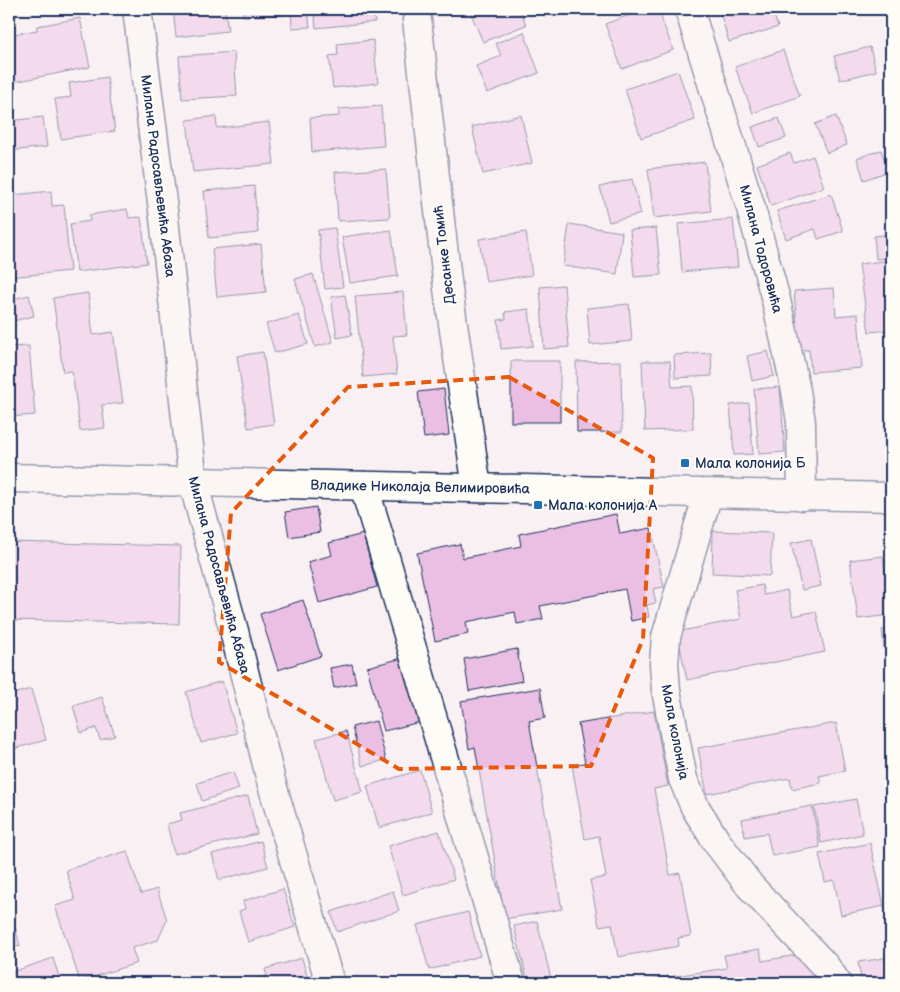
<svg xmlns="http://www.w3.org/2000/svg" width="900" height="992" font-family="'Balsamiq Sans',sans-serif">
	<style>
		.building { fill: #ebbfe4; stroke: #1b2f5e }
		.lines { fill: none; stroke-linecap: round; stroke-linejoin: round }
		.minor-casing { stroke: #1b2f5e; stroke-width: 31 }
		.minor { stroke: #fdfcf7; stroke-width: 28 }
		.marked { fill: none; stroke: #e8590c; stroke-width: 4; stroke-dasharray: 10 6; stroke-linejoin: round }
		.poi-dot { fill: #1f6fb2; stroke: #fdfcf7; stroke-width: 2 }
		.labels { text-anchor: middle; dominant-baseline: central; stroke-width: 4.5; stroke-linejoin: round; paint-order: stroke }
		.street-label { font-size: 14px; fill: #1b2f5e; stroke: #fdfcf7 }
		.poi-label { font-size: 14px; fill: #1b2f5e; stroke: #fdfcf7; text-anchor: start }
	</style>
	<rect width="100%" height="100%" fill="#f9f0f3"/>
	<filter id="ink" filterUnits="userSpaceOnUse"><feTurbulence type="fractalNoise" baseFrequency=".02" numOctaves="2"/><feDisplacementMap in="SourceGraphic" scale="10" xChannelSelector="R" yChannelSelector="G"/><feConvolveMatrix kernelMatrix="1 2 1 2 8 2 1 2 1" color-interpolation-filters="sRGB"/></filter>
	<g filter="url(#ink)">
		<!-- building -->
		<g class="building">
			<path d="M173,9H225L228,31L176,37Z"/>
			<path d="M243,9H283V15L243,16Z"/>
			<path d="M291,9H308L310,27L292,28Z"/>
			<path d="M314,9H373L375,22L316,28Z"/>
			<path d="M469,9H520L526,25L483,42Z"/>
			<path d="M646,9H658L673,50L622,69L605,24Z"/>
			<path d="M719,9H772L778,27L729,42Z"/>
			<path d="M80,18L90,67L9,83V35L37,30V26Z"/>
			<path d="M524,32L539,73L487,93L476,66L501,56L496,43Z"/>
			<path d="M373,40L378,83L333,88L329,56L338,55L337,44Z"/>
			<path d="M870,47L876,71L840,80L834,56Z"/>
			<path d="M783,50L800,96L753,113L735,67Z"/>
			<path d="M234,52L237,96L182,99L179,56Z"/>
			<path d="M678,71L695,120L641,138L625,89Z"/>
			<path d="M107,77L115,131L61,139L55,99L71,97L69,83Z"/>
			<path d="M381,106L384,146L312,152L310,118L339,116V109Z"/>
			<path d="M521,115L532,163L483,174L472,127Z"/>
			<path d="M216,116L217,128L269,122L274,164L193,172L187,120Z"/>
			<path d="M836,116L847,145L827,153L815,124Z"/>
			<path d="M43,117L47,147L9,151V121Z"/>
			<path d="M779,118L786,138L759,147L752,127Z"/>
			<path d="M881,150L889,171L864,180L857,158Z"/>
			<path d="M790,153L794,163L813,156L824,187L771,206L757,165Z"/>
			<path d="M705,162L711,211L654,218L648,169Z"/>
			<path d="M386,169L390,218L338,221L335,172Z"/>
			<path d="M632,179L641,214L609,222L600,187Z"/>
			<path d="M254,186L258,233L209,238L204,191Z"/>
			<path d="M51,191L52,206L64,205L70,271L9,277V210L14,209L13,195Z"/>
			<path d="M831,194L843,231L818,239L815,229L786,239L777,211Z"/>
			<path d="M127,209L129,218L141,217L147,263L77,272L70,224L90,221L89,215Z"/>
			<path d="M733,219L738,267L682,272L678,224Z"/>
			<path d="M569,224L622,232L617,274L563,266Z"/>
			<path d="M335,228L343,287L325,289L318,230Z"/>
			<path d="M656,228L661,275L634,277L630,230Z"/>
			<path d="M391,230L398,276L350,283L342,237Z"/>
			<path d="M526,232L532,275L486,282L479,239Z"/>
			<path d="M891,234V258L876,259L874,236Z"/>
			<path d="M261,244L266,292L217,297L212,249Z"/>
			<path d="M891,260V330L869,332L859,264Z"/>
			<path d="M313,274L333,342L315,347L295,279Z"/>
			<path d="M564,285L569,347L544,349L540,287Z"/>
			<path d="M834,288L836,316L858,314L862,368L811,372L809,350H799L794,291Z"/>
			<path d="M403,292L407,335L393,336L397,374L363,377L355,296Z"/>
			<path d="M88,293L93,335L113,332L123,403L102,405L105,428L80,431L72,371L63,372L53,298Z"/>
			<path d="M29,295L34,316L9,322V300Z"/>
			<path d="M345,295L352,335L337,338L331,297Z"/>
			<path d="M629,304L632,341L590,345L587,308Z"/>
			<path d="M529,309L533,346L501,349L498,320L506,319L505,312Z"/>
			<path d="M299,315L308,344L275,353L266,324Z"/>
			<path d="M29,346L35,415L9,417V347Z"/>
			<path d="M768,351L774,376L752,381L747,356Z"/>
			<path d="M263,352L274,424L248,428L237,356Z"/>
			<path d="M711,353L712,376L675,378L674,355Z"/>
			<rect x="511" y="361" width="49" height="61"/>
			<path d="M621,361L622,432H577L576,362Z"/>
			<path d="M642,361H670L672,387L692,386L693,429L645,431Z"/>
			<path d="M780,387L785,452L759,454L754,389Z"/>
			<path d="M444,389L449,435L424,438L418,392Z"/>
			<path d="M749,403L753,454L734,455L730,405Z"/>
			<path d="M316,507L320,532L289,537L285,512Z"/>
			<path d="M616,514L620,534L651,528L664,587L653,589L656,603L647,605L649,617L631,621L625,589L540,606L543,619L517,624L515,612L466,622L468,634L435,641L417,553L460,544L463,558L521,546L519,534Z"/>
			<path d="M713,531L772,533L770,576L712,573Z"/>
			<path d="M363,534L377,587L319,603L308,562L332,555L329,543Z"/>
			<path d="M811,539L821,586L802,590L791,543Z"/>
			<path d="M9,542L181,546L179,624L9,620Z"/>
			<path d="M883,556L890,615L858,619L850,560Z"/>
			<path d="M762,585L764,595L787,590L793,616L816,611L825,652L687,680L677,632L741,619L735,590Z"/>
			<path d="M303,600L321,656L278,670L260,614Z"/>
			<path d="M891,629V648L884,649L882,630Z"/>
			<path d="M517,649L522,681L469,691L464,659Z"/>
			<path d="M407,657L424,721L384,731L367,667Z"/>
			<path d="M352,664L356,683L334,688L330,668Z"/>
			<path d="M222,681L237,733L201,743L186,692Z"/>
			<path d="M540,688L545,718L529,721L562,909L505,919L475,747L469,749L461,701Z"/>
			<path d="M31,689L46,740L9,750V695Z"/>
			<path d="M102,697L115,736L100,740L96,728L81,733L73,706Z"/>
			<path d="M654,711L668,786L654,789L670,875L680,873L691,936L678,938L679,946L618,957L612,924L599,926L590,880L606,877L599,836L585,839L572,765L585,763L578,724Z"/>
			<path d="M376,721L386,760L362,766L352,727Z"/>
			<path d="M836,723L845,771L819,776L821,783L792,789L790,778L707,794L698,748Z"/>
			<path d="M346,731L363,792L333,800L316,739Z"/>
			<path d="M420,770L432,812L379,828L367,786Z"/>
			<path d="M233,772L239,789L202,801L197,783Z"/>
			<path d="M248,796L257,834L174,854L167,824L182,820L180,813Z"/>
			<path d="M856,799L863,834L821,843L814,807Z"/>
			<path d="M812,806L820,847L772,856L767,833L745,837L742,819Z"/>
			<path d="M439,831L454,879L403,895L388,846Z"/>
			<path d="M261,841L268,867L219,880L212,854Z"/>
			<path d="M870,843L884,906L841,915L834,880L825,882L819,854Z"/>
			<path d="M127,851L141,894L157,889L167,920L158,940L132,948L137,963L80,981L55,906L75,900L66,870Z"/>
			<path d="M283,889L295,927L248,942L239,911L245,909L243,901Z"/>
			<path d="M393,891L399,911L337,932L331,912Z"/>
			<path d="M11,911L20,946L12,948L16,965L9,967V912Z"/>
			<path d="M468,912L480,956L429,970L417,925Z"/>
			<path d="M537,921L552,983H528L514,926Z"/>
			<path d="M760,949L762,961L808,953L813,983H629L727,968L724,955Z"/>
			<path d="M891,957V983H862L858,962Z"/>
			<path d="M53,958L61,983H9V973Z"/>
			<path d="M302,958L309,983H258L257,980L267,976L265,969Z"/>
			<path d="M234,978L236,983H213Z"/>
		</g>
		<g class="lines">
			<!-- minor casing -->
			<g class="minor-casing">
				<g id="minor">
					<path d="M137,9L164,218L193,482L234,631L271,781L330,983"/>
					<path d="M689,9L750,205L776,300L796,391L801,422L802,496"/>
					<path d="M417,20L448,289L477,488"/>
					<path d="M9,478L891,497"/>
					<path d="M364,486L511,983"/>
					<path d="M708,494L666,637L664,664L666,690L683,779L695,807L716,841L750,886L825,966L837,983"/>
				</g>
			</g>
			<!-- minor -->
			<use href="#minor" class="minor"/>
		</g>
	</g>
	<!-- marked area -->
	<path d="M0 0H900V992H0ZM509,377L653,458L643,639L591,766L399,769L219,662L231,513L348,387Z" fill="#f9f0f3" fill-opacity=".55" fill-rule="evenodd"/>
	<path class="marked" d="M509,377L653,458L643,639L591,766L399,769L219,662L231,513L348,387Z"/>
	<!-- markers -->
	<g class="poi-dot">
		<rect x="680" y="458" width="10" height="10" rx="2.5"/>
		<rect x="533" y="500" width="10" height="10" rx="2.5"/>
	</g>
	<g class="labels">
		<!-- street labels -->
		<g class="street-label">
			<text transform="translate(158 176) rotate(83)">Милана Радосављевића Абаза</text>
			<text transform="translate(761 249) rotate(75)">Милана Тодоровића</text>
			<text transform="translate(444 255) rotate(-97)">Десанке Томић</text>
			<text transform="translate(420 487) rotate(1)">Владике Николаја Велимировића</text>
			<text transform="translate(219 575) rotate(75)">Милана Радосављевића Абаза</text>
			<text transform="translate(675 732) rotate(79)">Мала колонија</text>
		</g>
		<!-- poi labels -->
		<g class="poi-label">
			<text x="695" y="463">Мала колонија Б</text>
			<text x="548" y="505">Мала колонија А</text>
		</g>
	</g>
	<!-- margin -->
	<rect width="900" height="992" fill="none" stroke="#fdfcf7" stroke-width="30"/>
	<rect x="15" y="15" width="870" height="962" fill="none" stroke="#1b2f5e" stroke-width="2" filter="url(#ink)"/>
</svg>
